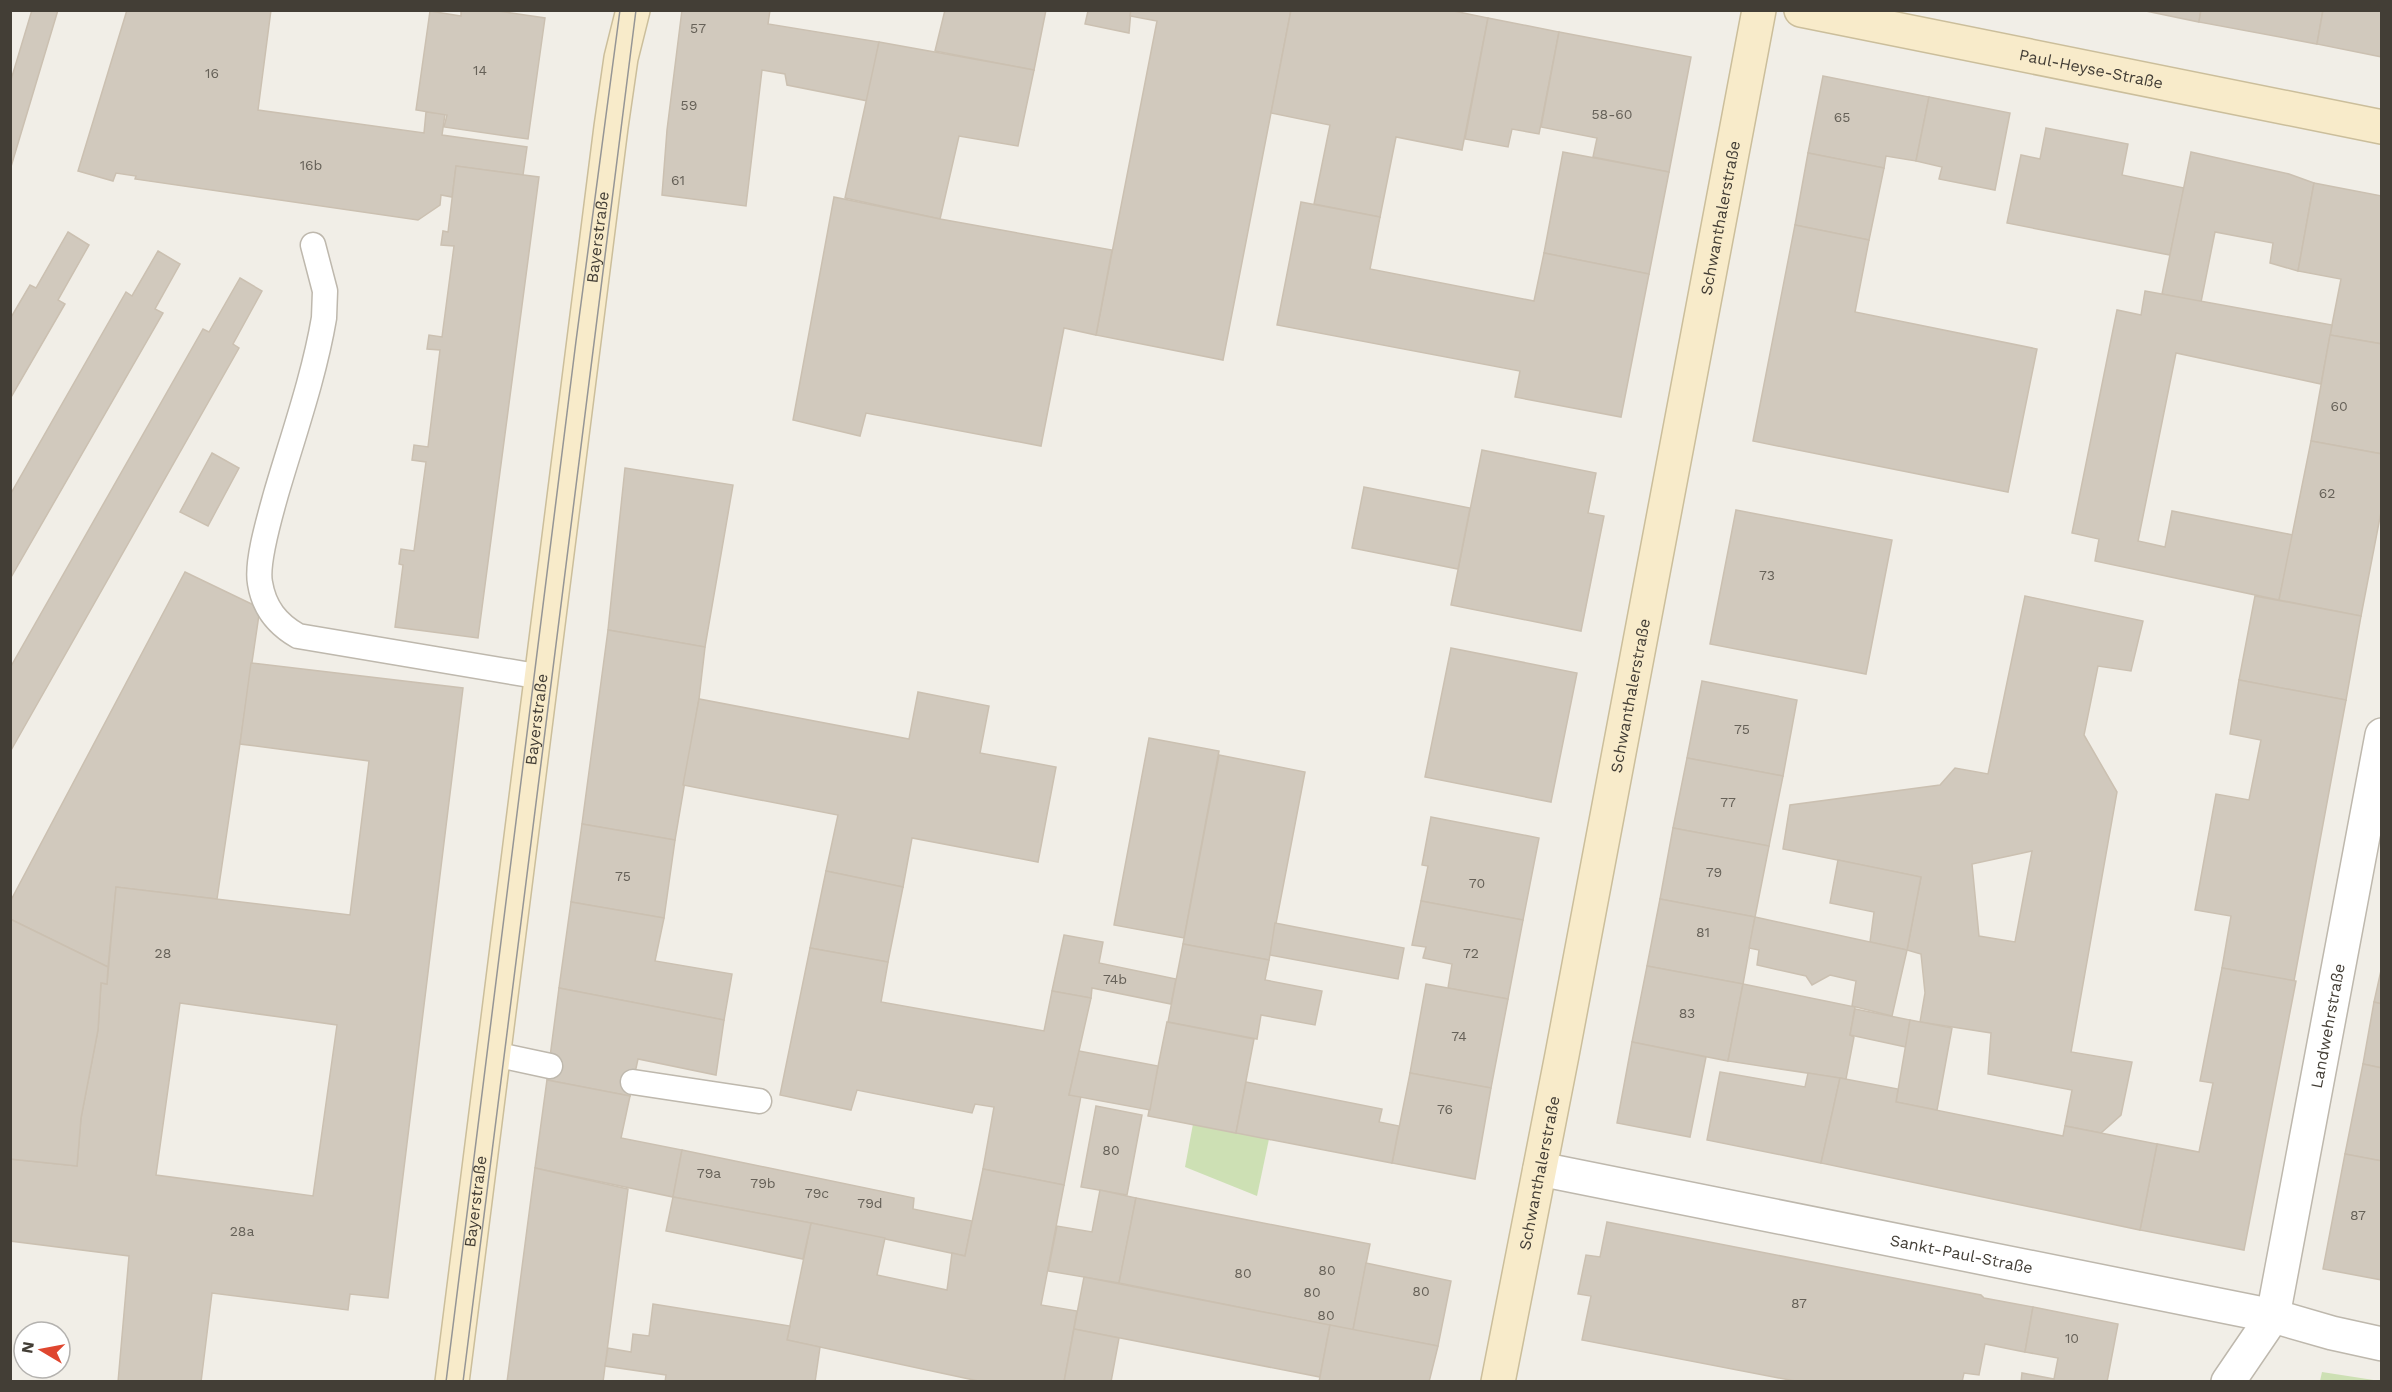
<svg xmlns="http://www.w3.org/2000/svg" width="2392" height="1392" font-family="'Work Sans',sans-serif">
	<style>
		.green { fill: #cde0b4 }
		.building { fill: #d1c9bd; stroke: #cbc0b1; stroke-width: 1.5; fill-rule: evenodd }
		.lines { fill: none; stroke-linecap: round; stroke-linejoin: round }
		.lane-casing { stroke: #beb8ad; stroke-width: 27 }
		.street-casing { stroke: #beb8ad; stroke-width: 36 }
		.secondary-casing { stroke: #cbbe9b; stroke-width: 36 }
		.lane { stroke: #fff; stroke-width: 24 }
		.street { stroke: #fff; stroke-width: 33 }
		.secondary { stroke: #f8ebca; stroke-width: 33 }
		.tram { stroke: #959595; stroke-width: 1.5 }
		.labels { text-anchor: middle; dominant-baseline: central; stroke-width: 4.5; stroke-linejoin: round; paint-order: stroke }
		.number-label { font-size: 14px; fill: #666158 }
		.street-label { font-size: 16px; fill: #433e36; stroke: #fff }
	</style>
	<rect width="100%" height="100%" fill="#f1eee7"/>
	<!-- green -->
	<g class="green">
		<path d="M1193,1124L1269,1139L1257,1196L1185,1167Z"/>
		<path d="M2322,1372L2380,1381H2320Z"/>
	</g>
	<!-- building -->
	<g class="building">
		<path d="M32,10H58L10,170V83Z"/>
		<path d="M127,10H271L258,110L424,133L426,112L445,114L442,135L527,147L523,175L456,166L452,197L441,195L440,205L418,220L135,179L136,176L116,173L113,181L78,171Z"/>
		<path d="M461,10H492L545,18L528,139L444,127L447,115L416,110L430,11L461,16Z"/>
		<path d="M682,10H770L768,24L879,42L868,101L787,85L785,74L762,70L746,206L662,195L667,130Z"/>
		<path d="M945,10H1046L1034,70L935,51Z"/>
		<path d="M1086,10H1131L1129,33L1085,24L1088,11Z"/>
		<path d="M1131,10H1291L1223,360L1096,335L1157,21L1130,16Z"/>
		<path d="M1291,10H1449L1488,18L1462,150L1396,137L1380,217L1314,204L1330,125L1271,113Z"/>
		<path d="M2141,10H2201L2199,22Z"/>
		<path d="M2201,10H2323L2317,44L2199,22Z"/>
		<path d="M2323,10H2382V57L2317,44Z"/>
		<path d="M1488,18L1559,32L1539,134L1512,129L1508,147L1465,139Z"/>
		<path d="M1559,32L1691,57L1669,172L1593,157L1597,138L1541,127Z"/>
		<path d="M879,42L1034,70L1018,146L959,136L940,219L845,198Z"/>
		<path d="M1823,76L1929,97L1916,161L1886,156L1884,168L1808,153Z"/>
		<path d="M1929,97L2010,113L1995,190L1939,179L1942,167L1916,161Z"/>
		<path d="M2046,128L2128,144L2122,175L2184,188L2170,255L2007,223L2021,155L2040,159Z"/>
		<path d="M1563,152L1669,172L1649,274L1544,253Z"/>
		<path d="M2191,152L2289,174L2314,183L2298,271L2270,263L2273,243L2215,232L2201,302L2162,294Z"/>
		<path d="M1808,153L1884,168L1869,240L1795,225Z"/>
		<path d="M456,166L539,177L478,638L395,627L403,565L399,564L401,549L414,551L426,462L412,460L414,445L428,447L440,350L427,349L429,335L442,337L454,246L441,245L443,231L448,232Z"/>
		<path d="M2314,183L2382,196V344L2330,335L2341,279L2298,271Z"/>
		<path d="M834,197L940,219L1112,250L1096,335L1064,328L1041,446L866,413L860,436L793,420Z"/>
		<path d="M1301,202L1380,217L1370,269L1534,301L1544,253L1649,274L1621,417L1515,397L1520,371L1277,325Z"/>
		<path d="M1795,225L1869,240L1855,312L2037,349L2008,492L1753,441Z"/>
		<path d="M68,232L89,245L58,300L65,304L10,399V319L30,285L36,288Z"/>
		<path d="M158,251L180,264L155,309L163,313L10,579V495L126,292L132,296Z"/>
		<path d="M240,278L262,291L233,344L239,348L10,752V668L203,329L209,332Z"/>
		<path d="M2145,291L2332,325L2321,384L2176,353L2138,541L2165,547L2172,511L2293,535L2279,600L2095,561L2099,539L2072,533L2117,310L2141,315Z"/>
		<path d="M2330,335L2382,344V454L2311,441Z"/>
		<path d="M2311,441L2382,454V507L2361,616L2279,600Z"/>
		<path d="M1482,450L1596,473L1588,513L1604,516L1581,631L1451,605Z"/>
		<path d="M212,453L239,468L208,526L180,512Z"/>
		<path d="M625,468L733,485L705,647L608,630Z"/>
		<path d="M1364,487L1470,508L1458,569L1352,548Z"/>
		<path d="M1736,510L1892,540L1866,674L1710,644Z"/>
		<path d="M185,572L260,608L217,899L116,887L108,967L10,919V902Z"/>
		<path d="M2025,596L2143,621L2131,671L2098,666L2084,735L2117,792L2071,1052L2132,1062L2121,1115L2101,1133L2065,1126L2072,1090L1988,1074L1991,1033L1920,1022L1925,993L1921,954L1907,950L1921,877L1783,849L1790,805L1940,785L1955,768L1988,774ZM2032,851L2015,942L1979,936L1972,864Z"/>
		<path d="M2255,596L2361,616L2346,700L2239,680Z"/>
		<path d="M608,630L705,647L699,699L675,840L582,824Z"/>
		<path d="M1451,648L1577,673L1551,802L1425,777Z"/>
		<path d="M251,663L463,688L388,1298L350,1294L348,1310L212,1293L201,1382H118L129,1256L10,1241V1159L77,1166L81,1118L98,1030L101,983L107,984L116,887L350,915L369,761L240,744ZM180,1003L337,1025L313,1196L156,1175Z"/>
		<path d="M2239,680L2346,700L2294,981L2222,968L2231,916L2195,910L2216,794L2249,800L2261,740L2230,734Z"/>
		<path d="M1702,681L1797,700L1783,776L1687,758Z"/>
		<path d="M918,692L989,706L980,753L1056,767L1038,862L912,838L903,887L826,871L838,815L683,785L699,699L909,739Z"/>
		<path d="M1149,738L1219,751L1184,938L1114,925Z"/>
		<path d="M1219,755L1305,772L1269,960L1183,944Z"/>
		<path d="M1687,758L1783,776L1769,846L1673,828Z"/>
		<path d="M1431,817L1539,838L1523,920L1421,901L1428,866L1422,865Z"/>
		<path d="M582,824L675,840L664,918L571,902Z"/>
		<path d="M1673,828L1769,846L1755,917L1660,899Z"/>
		<path d="M1838,860L1921,877L1907,950L1870,942L1874,912L1830,903Z"/>
		<path d="M826,871L903,887L888,962L810,948Z"/>
		<path d="M1660,899L1755,917L1743,984L1647,966Z"/>
		<path d="M1421,901L1523,920L1508,999L1448,988L1452,964L1423,958L1426,947L1412,945Z"/>
		<path d="M571,902L664,918L655,961L732,974L724,1020L559,988Z"/>
		<path d="M1755,917L1907,950L1892,1016L1852,1006L1856,981L1830,975L1812,985L1806,976L1757,965L1759,950L1749,948Z"/>
		<path d="M10,919L108,967L107,984L101,983L98,1030L81,1118L77,1166L10,1159Z"/>
		<path d="M1275,923L1404,948L1398,979L1270,955Z"/>
		<path d="M1064,935L1103,942L1099,963L1176,979L1171,1004L1092,988L1091,998L1052,991Z"/>
		<path d="M1183,944L1269,960L1265,980L1322,991L1315,1025L1261,1015L1257,1039L1168,1022Z"/>
		<path d="M810,948L888,962L881,1002L1044,1031L1052,991L1091,998L1069,1095L1081,1096L1064,1185L983,1169L994,1107L975,1104L972,1113L857,1090L851,1110L780,1095Z"/>
		<path d="M1647,966L1743,984L1728,1061L1632,1042Z"/>
		<path d="M2382,966V1004L2374,1002Z"/>
		<path d="M2222,968L2296,981L2244,1250L2140,1230L2157,1144L2199,1152L2213,1083L2200,1081Z"/>
		<path d="M1426,984L1508,999L1491,1088L1410,1073Z"/>
		<path d="M1743,984L1855,1007L1850,1035L1854,1037L1846,1079L1728,1061Z"/>
		<path d="M559,988L724,1020L716,1075L638,1059L630,1096L547,1080Z"/>
		<path d="M2374,1002L2382,1004V1068L2363,1064Z"/>
		<path d="M1855,1009L1910,1020L1906,1047L1850,1035Z"/>
		<path d="M1910,1020L1952,1028L1937,1110L1896,1102Z"/>
		<path d="M1167,1022L1254,1039L1236,1133L1148,1116Z"/>
		<path d="M1632,1042L1706,1057L1690,1137L1617,1123Z"/>
		<path d="M1079,1051L1158,1066L1150,1110L1069,1095Z"/>
		<path d="M2363,1064L2382,1068V1161L2345,1154Z"/>
		<path d="M1720,1072L1805,1087L1808,1073L1840,1078L1821,1163L1707,1140Z"/>
		<path d="M1410,1073L1491,1088L1475,1179L1392,1163Z"/>
		<path d="M1840,1078L1898,1089L1896,1102L2063,1136L2065,1126L2157,1144L2140,1230L1821,1163Z"/>
		<path d="M547,1080L630,1096L621,1138L682,1150L673,1197L535,1168Z"/>
		<path d="M1246,1082L1382,1109L1379,1122L1399,1126L1392,1163L1236,1133Z"/>
		<path d="M1096,1106L1142,1115L1127,1195L1081,1187Z"/>
		<path d="M682,1150L914,1198L913,1209L972,1221L965,1256L811,1223L673,1197Z"/>
		<path d="M2345,1154L2382,1161V1280L2323,1269Z"/>
		<path d="M535,1168L628,1189L603,1382H507Z"/>
		<path d="M983,1169L1064,1185L1041,1305L1077,1311L1064,1382H983L787,1340L811,1223L885,1238L877,1275L947,1290L952,1253L965,1256Z"/>
		<path d="M1100,1190L1136,1198L1119,1283L1048,1271L1057,1226L1092,1232Z"/>
		<path d="M673,1197L811,1223L803,1259L666,1231Z"/>
		<path d="M1136,1198L1370,1244L1353,1330L1119,1283Z"/>
		<path d="M1607,1222L1981,1295L1984,1298L2033,1307L2025,1352L1985,1344L1979,1375L1964,1373L1962,1382H1800L1582,1340L1591,1296L1578,1294L1586,1255L1600,1257Z"/>
		<path d="M1366,1263L1451,1281L1438,1346L1353,1330Z"/>
		<path d="M1084,1277L1330,1325L1320,1377L1074,1329Z"/>
		<path d="M653,1304L790,1326L787,1340L820,1347L815,1382H665L666,1375L605,1366L608,1348L631,1352L633,1334L649,1336Z"/>
		<path d="M2033,1307L2118,1324L2107,1382H2021L2022,1373L2054,1379L2058,1358L2025,1352Z"/>
		<path d="M1330,1325L1438,1346L1429,1382H1319Z"/>
		<path d="M1074,1329L1119,1338L1111,1382H1064Z"/>
	</g>
	<g class="lines">
		<!-- lane casing -->
		<g class="lane-casing">
			<g id="lane">
				<path d="M313,245L325,291L324,318C314,377 293,436 276,494C270,516 256,562 260,583C264,608 277,624 298,636L542,677"/>
				<path d="M494,1054L550,1066"/>
				<path d="M633,1082L759,1101"/>
			</g>
		</g>
		<!-- street casing -->
		<g class="street-casing">
			<g id="street">
				<path id="s1" d="M1540,1169L2273,1316L2332,1333L2382,1344"/>
				<path id="s2" d="M2228,1382L2273,1316L2382,735"/>
			</g>
		</g>
		<!-- secondary casing -->
		<g class="secondary-casing">
			<g id="secondary">
				<path id="s3" d="M1801,10L2382,127"/>
				<path id="s4" d="M452,1382L611,127L621,58L633,10"/>
				<path id="s5" d="M1498,1382L1562,1055L1759,10"/>
			</g>
		</g>
		<!-- lane -->
		<use href="#lane" class="lane"/>
		<!-- street -->
		<use href="#street" class="street"/>
		<!-- secondary -->
		<use href="#secondary" class="secondary"/>
		<!-- tram -->
		<g class="tram">
			<path d="M446,1382L576,341L620,10"/>
			<path d="M463,1382L636,10"/>
		</g>
	</g>
	<g class="labels">
		<!-- number labels -->
		<g class="number-label">
			<text x="698" y="28">57</text>
			<text x="480" y="70">14</text>
			<text x="212" y="73">16</text>
			<text x="689" y="105">59</text>
			<text x="1612" y="114">58-60</text>
			<text x="1842" y="117">65</text>
			<text x="311" y="165">16b</text>
			<text x="678" y="180">61</text>
			<text x="2339" y="406">60</text>
			<text x="2327" y="493">62</text>
			<text x="1767" y="575">73</text>
			<text x="1742" y="729">75</text>
			<text x="1728" y="802">77</text>
			<text x="1714" y="872">79</text>
			<text x="623" y="876">75</text>
			<text x="1477" y="883">70</text>
			<text x="1703" y="932">81</text>
			<text x="163" y="953">28</text>
			<text x="1471" y="953">72</text>
			<text x="1115" y="979">74b</text>
			<text x="1687" y="1013">83</text>
			<text x="1459" y="1036">74</text>
			<text x="1445" y="1109">76</text>
			<text x="1111" y="1150">80</text>
			<text x="709" y="1173">79a</text>
			<text x="763" y="1183">79b</text>
			<text x="817" y="1193">79c</text>
			<text x="870" y="1203">79d</text>
			<text x="2358" y="1215">87</text>
			<text x="242" y="1231">28a</text>
			<text x="1327" y="1270">80</text>
			<text x="1243" y="1273">80</text>
			<text x="1421" y="1291">80</text>
			<text x="1312" y="1292">80</text>
			<text x="1799" y="1303">87</text>
			<text x="1326" y="1315">80</text>
			<text x="2072" y="1338">10</text>
		</g>
		<!-- street labels -->
		<g class="street-label">
			<text stroke="none"><textPath href="#s3" startOffset="296">Paul-Heyse-Straße</textPath></text>
			<text stroke="none"><textPath href="#s5" startOffset="1185">Schwanthalerstraße</textPath></text>
			<text stroke="none"><textPath href="#s4" startOffset="1154">Bayerstraße</textPath></text>
			<text stroke="none"><textPath href="#s5" startOffset="699">Schwanthalerstraße</textPath></text>
			<text stroke="none"><textPath href="#s4" startOffset="668">Bayerstraße</textPath></text>
			<text stroke="none"><textPath href="#s2" startOffset="375">Landwehrstraße</textPath></text>
			<text stroke="none"><textPath href="#s5" startOffset="213">Schwanthalerstraße</textPath></text>
			<text stroke="none"><textPath href="#s4" startOffset="182">Bayerstraße</textPath></text>
			<text stroke="none"><textPath href="#s1" startOffset="430">Sankt-Paul-Straße</textPath></text>
		</g>
	</g>
	<!-- border -->
	<rect width="2392" height="1392" fill="none" stroke="#433e36" stroke-width="24"/>
	<!-- north arrow -->
	<g transform="translate(42 1350) rotate(280)"><circle r="28" fill="#ffffff" stroke="#b4b2af" stroke-width="1.5"/>
	<path d="M0-4.5L10 22L0 15L-10 22Z" fill="#df462f"/>
	<text y="-9" font-size="16" font-weight="bold" text-anchor="middle" fill="#433e36">N</text>
	</g>
</svg>
